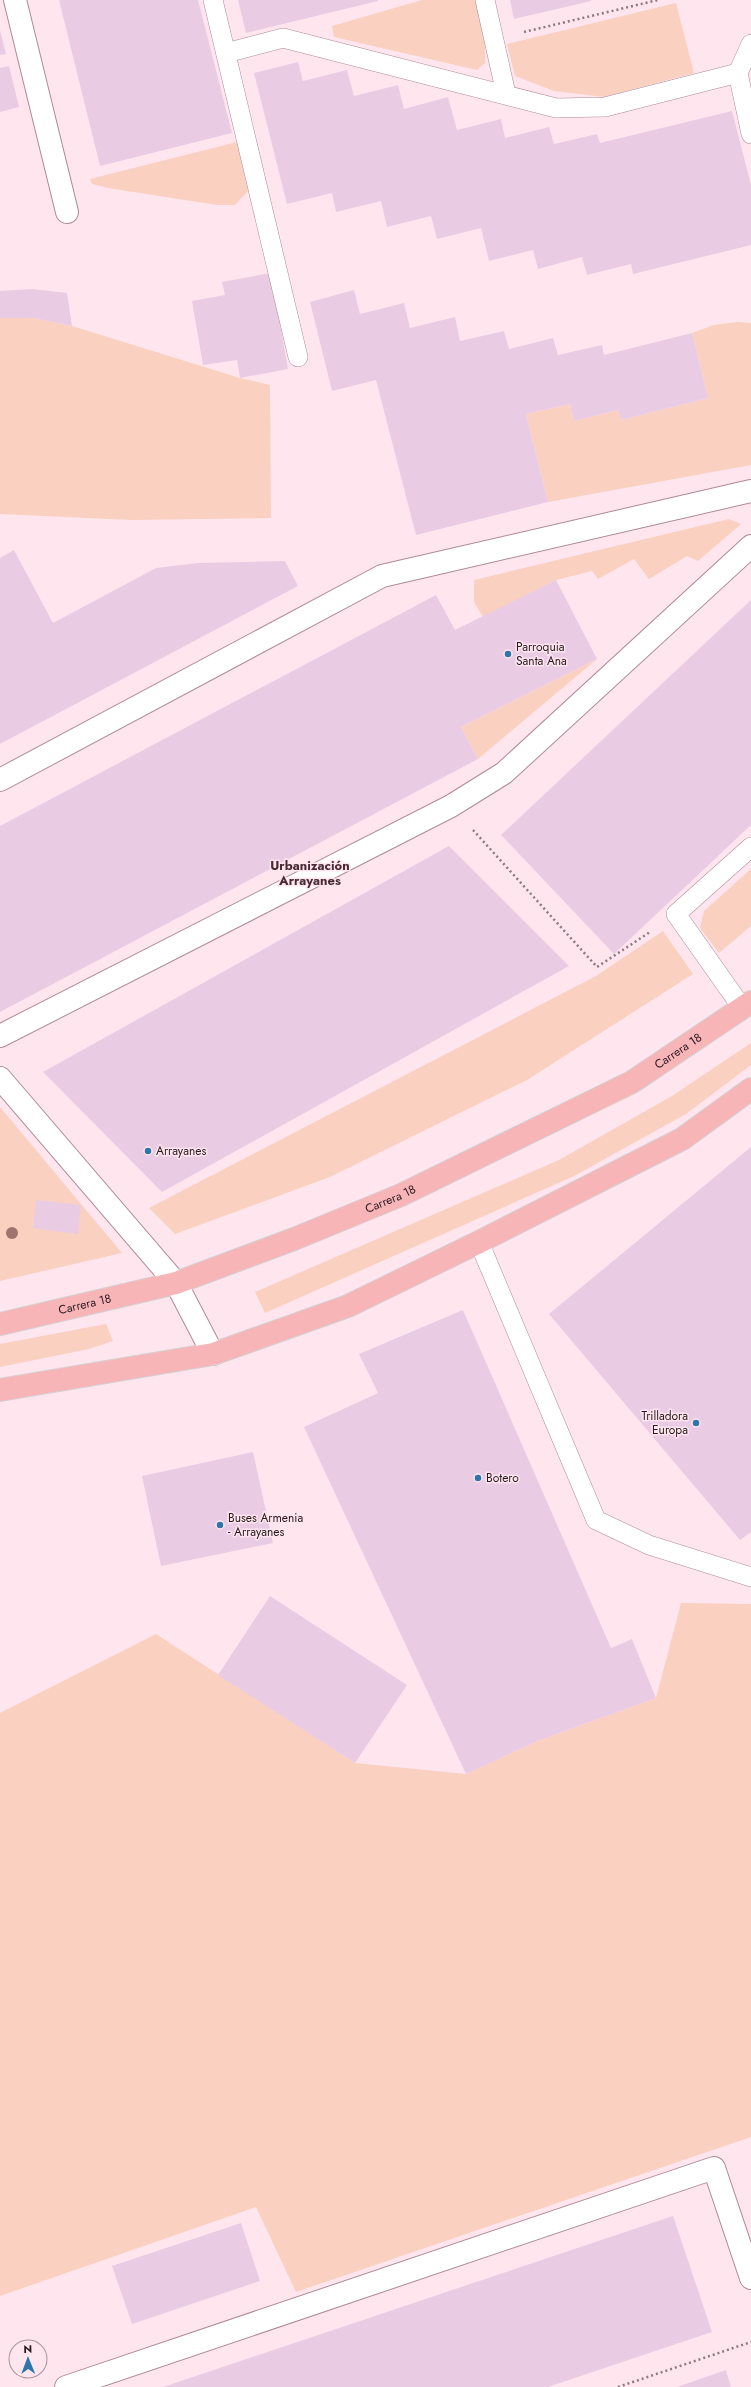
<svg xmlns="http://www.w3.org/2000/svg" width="751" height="2387" font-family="Jost,sans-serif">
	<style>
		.green { fill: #fad0c1 }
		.building { fill: #eacbe4 }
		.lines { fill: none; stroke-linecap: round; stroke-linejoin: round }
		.lane-casing { stroke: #ae8a97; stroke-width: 20 }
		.street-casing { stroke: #ae8a97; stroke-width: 24 }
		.primary-casing { stroke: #d4d1d2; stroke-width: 24 }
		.path { stroke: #8c797f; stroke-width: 2.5; stroke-dasharray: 2 3; stroke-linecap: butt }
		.lane { stroke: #fff; stroke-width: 19 }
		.street { stroke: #fff; stroke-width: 22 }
		.primary { stroke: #f8b5b8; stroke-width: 22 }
		.tree { fill: #9d756e }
		.poi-dot { fill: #2e76aa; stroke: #ffe6ee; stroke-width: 1.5 }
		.labels { text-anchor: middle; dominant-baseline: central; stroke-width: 3; stroke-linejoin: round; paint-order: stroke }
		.poi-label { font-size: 12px; fill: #27191e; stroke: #ffe6ee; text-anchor: start }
		.street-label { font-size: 12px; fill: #27191e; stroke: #ffe6ee }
		.neighbourhood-label { font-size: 13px; font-weight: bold; fill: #492b37; stroke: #ffe6ee }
	</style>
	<rect width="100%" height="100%" fill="#ffe6ee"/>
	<!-- green -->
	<g class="green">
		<path d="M422,0H476L485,46V63L477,70L334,37L332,26Z"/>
		<path d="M676,3L694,73L604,97L554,91L515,76L507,44Z"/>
		<path d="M237,142L248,191L235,205H217L108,188L92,184L90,179Z"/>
		<path d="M0,318H33L72,326L240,378L270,385L271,518L132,520L0,514Z"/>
		<path d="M737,322L751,323V465L548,502L526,414L570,404L574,421L618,410L621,420L708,398L692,333L714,325Z"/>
		<path d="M729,519L741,524L698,561L687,556L649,579L634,559L598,579L592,571L556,580L483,617L474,602V580Z"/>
		<path d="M597,659L478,759L461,727Z"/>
		<path d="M751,869V926L719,953L700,928L704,911Z"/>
		<path d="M663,931L693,974L527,1080L330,1177L175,1234L149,1208L596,976Z"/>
		<path d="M751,1043V1065L686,1114L574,1176L265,1313L255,1292L559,1160L672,1096Z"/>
		<path d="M0,1107L122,1253L0,1281Z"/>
		<path d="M106,1324L113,1341L89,1349L0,1367V1344Z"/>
		<path d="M681,1603L751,1604V2137L296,2292L256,2207L0,2296V1713L156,1634L355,1763L466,1774L540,1740L656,1698Z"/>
	</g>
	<!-- building -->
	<g class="building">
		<path d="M59,0H198L232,133L100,166Z"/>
		<path d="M238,0H378V1L246,33Z"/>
		<path d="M510,0H591V1L514,19Z"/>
		<path d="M0,30L6,54L0,55Z"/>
		<path d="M298,62L303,81L347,70L354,96L398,85L404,109L448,97L457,130L501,119L505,138L549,127L554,144L597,134L600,143L732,111L751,185V245L633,274L631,264L587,275L582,257L538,269L533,250L489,261L481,228L437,239L431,216L387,227L381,201L336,212L332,193L287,204L254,73Z"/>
		<path d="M9,66L19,107L0,112V68Z"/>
		<path d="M271,273L288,369L240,378L237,360L203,365L192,301L225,295L222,282Z"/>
		<path d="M32,289L67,293L72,326L33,318H0V291Z"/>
		<path d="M354,290L360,314L404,303L410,328L455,317L460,341L504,331L509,349L553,338L558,355L602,345L604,355L692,333L708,398L621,420L618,410L574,421L570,404L526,414L548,502L416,535L376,380L332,391L310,302Z"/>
		<path d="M14,550L53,623L156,568L198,563L285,561L298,586L0,744V558Z"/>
		<path d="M556,580L597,659L461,727L478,759L0,1012V826L436,595L455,630Z"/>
		<path d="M751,600V825L614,954L501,835Z"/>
		<path d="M449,846L569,966L162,1192L43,1072Z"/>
		<path d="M751,1147V1532L740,1540L549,1314Z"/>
		<path d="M36,1200L81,1205L78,1234L33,1228Z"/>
		<path d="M463,1310L611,1648L632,1639L656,1698L540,1740L466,1774L304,1427L378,1393L359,1354Z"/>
		<path d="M253,1452L273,1543L161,1566L142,1476Z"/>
		<path d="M270,1596L407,1685L355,1763L218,1675Z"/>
		<path d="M673,2216L712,2332L548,2387H163Z"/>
		<path d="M241,2223L260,2281L132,2324L112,2266Z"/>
		<path d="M726,2370L731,2387H677Z"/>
	</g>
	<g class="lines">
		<!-- lane casing -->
		<g class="lane-casing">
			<g id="lane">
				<path d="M213,0L298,357"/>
				<path d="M485,0L506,94"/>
				<path d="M751,44L738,73L751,134"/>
				<path d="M226,53L283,38L556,108L605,107L738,73"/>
				<path d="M743,1009L676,914L751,847"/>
				<path d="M479,1242L596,1520L649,1545L751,1577"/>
			</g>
		</g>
		<!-- street casing -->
		<g class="street-casing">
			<g id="street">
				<path d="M15,0L67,212"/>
				<path d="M0,780L382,576L751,491"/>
				<path d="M0,1036L451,806L504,773L751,546"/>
				<path d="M0,1078L176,1283L213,1354"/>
				<path d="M66,2387L714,2168L751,2278"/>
			</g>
		</g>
		<!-- primary casing -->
		<g class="primary-casing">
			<g id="primary">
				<path id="s1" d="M0,1324L176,1283L294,1239L401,1195L632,1082L751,1002"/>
				<path d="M0,1390L213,1354L348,1306L479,1242L682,1139L751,1089"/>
			</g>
		</g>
		<!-- path -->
		<g class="path">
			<path d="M524,32L658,0"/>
			<path d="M473,830L597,967L650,932"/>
			<path d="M618,2387L751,2342"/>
		</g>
		<!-- lane -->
		<use href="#lane" class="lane"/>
		<!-- street -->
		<use href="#street" class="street"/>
		<!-- primary -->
		<use href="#primary" class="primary"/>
	</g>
	<!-- trees -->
	<circle class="tree" cx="12" cy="1233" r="6"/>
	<!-- markers -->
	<g class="poi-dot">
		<circle cx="508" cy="654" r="4"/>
		<circle cx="148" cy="1151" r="4"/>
		<circle cx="696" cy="1423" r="4"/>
		<circle cx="478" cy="1478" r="4"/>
		<circle cx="220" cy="1525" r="4"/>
	</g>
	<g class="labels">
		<!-- poi labels -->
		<g class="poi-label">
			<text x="516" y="647">Parroquia<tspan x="516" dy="14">Santa Ana</tspan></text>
			<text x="156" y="1151">Arrayanes</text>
			<text x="688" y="1416" text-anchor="end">Trilladora<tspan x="688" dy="14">Europa</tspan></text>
			<text x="486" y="1478">Botero</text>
			<text x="228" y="1518">Buses Armenia<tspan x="228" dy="14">- Arrayanes</tspan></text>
		</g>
		<!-- street labels -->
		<g class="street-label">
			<text stroke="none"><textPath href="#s1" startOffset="735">Carrera 18</textPath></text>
			<text stroke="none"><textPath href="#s1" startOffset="411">Carrera 18</textPath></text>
			<text stroke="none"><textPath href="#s1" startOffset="87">Carrera 18</textPath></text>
		</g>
		<!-- neighbourhood labels -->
		<g class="neighbourhood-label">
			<text x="310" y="865">Urbanización<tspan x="310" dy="15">Arrayanes</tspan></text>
		</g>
	</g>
	<!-- north arrow -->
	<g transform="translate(28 2359) rotate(359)"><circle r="19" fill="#ffe6ee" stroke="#a9949b"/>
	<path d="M0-3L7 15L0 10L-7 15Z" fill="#2e76aa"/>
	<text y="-6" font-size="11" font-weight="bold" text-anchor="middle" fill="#27191e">N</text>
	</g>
</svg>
